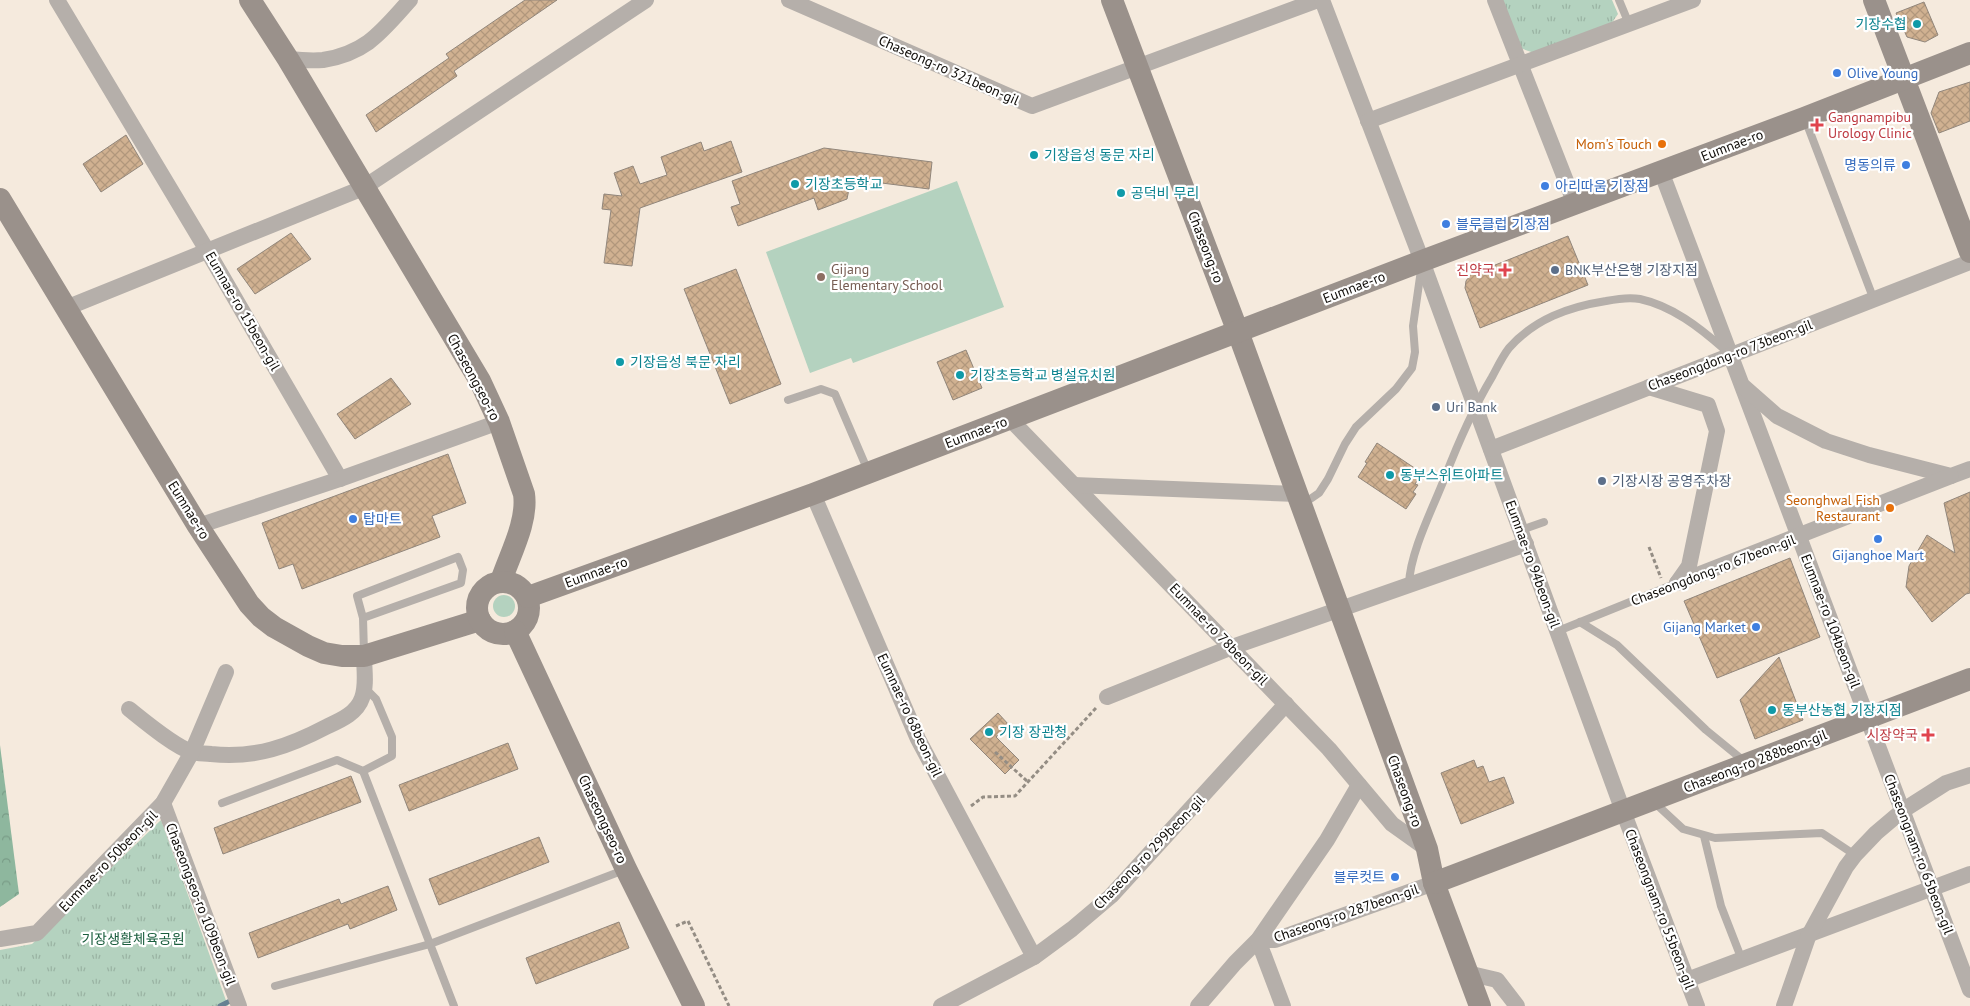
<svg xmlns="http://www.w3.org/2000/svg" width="1970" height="1006" font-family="'PT Sans','Noto Sans KR',sans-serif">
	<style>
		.grass { fill: #b4d2bf }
		.forest { fill: url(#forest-crowns) }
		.park { fill: url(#park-tufts) }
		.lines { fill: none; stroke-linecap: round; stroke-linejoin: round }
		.stream { stroke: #668192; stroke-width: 5 }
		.building { fill: url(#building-cross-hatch); stroke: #91867b }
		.path { stroke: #948d84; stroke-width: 3; stroke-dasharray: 4 2.5; stroke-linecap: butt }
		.lane { stroke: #b5afaa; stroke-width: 8 }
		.street { stroke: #b5afaa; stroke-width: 16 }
		.secondary { stroke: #9a918b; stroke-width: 22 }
		.culture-dot { fill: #0f9aa8; stroke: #fff; stroke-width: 2 }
		.shop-dot { fill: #3f7fe0; stroke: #fff; stroke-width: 2 }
		.health-dot { fill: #e0444e; stroke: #fff; stroke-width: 2 }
		.food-dot { fill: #e8710a; stroke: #fff; stroke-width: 2 }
		.service-dot { fill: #5c6f8a; stroke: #fff; stroke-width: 2 }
		.education-dot { fill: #8d6e63; stroke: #fff; stroke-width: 2 }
		.labels { text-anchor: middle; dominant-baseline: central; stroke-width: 4.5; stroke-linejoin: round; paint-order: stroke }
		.culture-label { font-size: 14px; fill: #0d838f; stroke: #fff; text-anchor: start }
		.street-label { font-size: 14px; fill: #0e0b07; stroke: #fff }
		.shop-label { font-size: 14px; fill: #366cbe; stroke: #fff; text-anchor: start }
		.health-label { font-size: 14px; fill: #be3a42; stroke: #fff; text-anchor: end }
		.food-label { font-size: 14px; fill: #c56008; stroke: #fff; text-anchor: end }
		.education-label { font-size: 14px; fill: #785e54; stroke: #fff; text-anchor: start }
		.service-label { font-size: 14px; fill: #4e5e75; stroke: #fff; text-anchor: start }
		.park-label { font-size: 14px; fill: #1b5e3e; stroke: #fff }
	</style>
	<defs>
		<pattern id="forest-crowns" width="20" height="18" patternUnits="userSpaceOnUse" patternTransform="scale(1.25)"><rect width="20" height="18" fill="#8eb79e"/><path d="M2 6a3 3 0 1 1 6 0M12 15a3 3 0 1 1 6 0" fill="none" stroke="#799c87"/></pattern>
		<pattern id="park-tufts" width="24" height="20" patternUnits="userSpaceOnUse" patternTransform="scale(1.25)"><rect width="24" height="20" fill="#b4d2bf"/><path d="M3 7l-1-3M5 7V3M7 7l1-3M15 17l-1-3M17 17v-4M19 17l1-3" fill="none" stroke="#9ab3a3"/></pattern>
		<pattern id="building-cross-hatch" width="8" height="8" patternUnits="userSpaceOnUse" patternTransform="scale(1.25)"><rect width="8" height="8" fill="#d0b191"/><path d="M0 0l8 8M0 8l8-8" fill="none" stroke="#b1977c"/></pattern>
	</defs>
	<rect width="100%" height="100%" fill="#f5eadd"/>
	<!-- grass -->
	<g class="grass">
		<path d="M957,181L1004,307L853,363L851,358L810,373L766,252Z"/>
		<circle cx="504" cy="606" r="11"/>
	</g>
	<!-- forest -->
	<path class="forest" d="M0,745L19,894L0,907Z"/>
	<!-- park -->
	<g class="park">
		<path d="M1502,0H1612L1618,14L1611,24L1537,54L1520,48Z"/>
		<path d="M161,820L228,1006H0V950L32,944Z"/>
	</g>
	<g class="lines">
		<!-- stream -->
		<path class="stream" d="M220,1006L230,1001"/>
	</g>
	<!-- building -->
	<g class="building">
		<path d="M525,0H557L454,71L457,76L376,132L366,115L449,58L446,54Z"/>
		<path d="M1924,2L1938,35L1925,42L1907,37L1896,13Z"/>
		<path d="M1970,82V121L1939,133L1931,113L1939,92Z"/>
		<path d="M126,135L143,164L101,192L83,164Z"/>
		<path d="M731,141L742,172L640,208L632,266L604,263L611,210L602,209L604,194L622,196L614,173L633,166L640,184L667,175L661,157L701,142L704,151Z"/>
		<path d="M824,148L932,162L929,189L858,180L857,187L849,189L847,199L818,210L814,198L738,226L731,207L740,204L732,181Z"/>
		<path d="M291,233L311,259L255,294L237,269Z"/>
		<path d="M1568,236L1588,285L1480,328L1465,288L1466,281L1470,275Z"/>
		<path d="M736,269L781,384L730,404L684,289Z"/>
		<path d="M966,350L982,388L953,400L937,362Z"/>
		<path d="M391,378L411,404L355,439L337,414Z"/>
		<path d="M1377,443L1422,473L1415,484L1418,485L1413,492L1416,494L1406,509L1358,477L1367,463L1365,462Z"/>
		<path d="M448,454L466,503L432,516L440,537L302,589L293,564L279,569L262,523Z"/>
		<path d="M1970,492V593L1966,594L1932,622L1906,587L1909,566L1927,535L1955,553L1944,503Z"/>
		<path d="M1790,558L1820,637L1717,678L1684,601Z"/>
		<path d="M1779,657L1803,720L1755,739L1740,700Z"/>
		<path d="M998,713L1009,725L996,737L1019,760L1005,774L970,739Z"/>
		<path d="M508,743L518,769L409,811L399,785Z"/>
		<path d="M1474,760L1477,768L1483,766L1489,782L1504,777L1514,803L1461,824L1441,773Z"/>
		<path d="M351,776L361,802L223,854L214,828Z"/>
		<path d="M539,837L549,862L439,905L429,879Z"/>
		<path d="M388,886L397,910L350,929L348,924L258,958L249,933L339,899L341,904Z"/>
		<path d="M619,922L629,948L536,984L526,958Z"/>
	</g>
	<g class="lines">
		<!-- path -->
		<g class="path">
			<path d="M1649,547L1661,578"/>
			<path d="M995,752L1028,782"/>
			<path d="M971,806L983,797L1015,796L1096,708"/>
			<path d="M676,926L688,921L729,1006"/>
		</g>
		<!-- lane -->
		<g class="lane">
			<path d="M1619,0L1629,24"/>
			<path d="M1805,119L1874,300"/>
			<path d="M788,400L821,389L835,394L868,471"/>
			<path d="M1303,504L1319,493L1328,479L1345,444L1356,427L1396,389L1412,368L1415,352L1413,326L1421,270"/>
			<path d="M1521,530L1544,522"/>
			<path d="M1409,584C1410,552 1433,508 1445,477C1458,443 1473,409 1492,377C1497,368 1502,357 1509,348C1535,319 1568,307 1606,301C1616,299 1630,297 1640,299C1672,306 1699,327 1724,349"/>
			<path d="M363,618L461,583L463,570L458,557L357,596L363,618L364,653"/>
			<path d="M1580,622L1617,645L1706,730L1744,761"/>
			<path d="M1558,631L1677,583"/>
			<path d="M363,771L454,1006"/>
			<path d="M222,803L337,760L363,771L392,756V737L376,699L365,688"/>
			<path d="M1655,803L1683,829L1715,838L1822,833L1855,855"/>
			<path d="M1704,836L1721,906L1742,960"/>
			<path d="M275,986L430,944L624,870"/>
		</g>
		<!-- street -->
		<g class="street">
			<path d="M57,0L208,252L340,479"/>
			<path d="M789,0L1032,106L1318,0"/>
			<path d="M1322,0L1422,261L1623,811L1697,1006"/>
			<path d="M1495,0L1575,204"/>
			<path d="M288,59C299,60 312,61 323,60C367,53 382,31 410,0"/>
			<path d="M1368,121L1693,0"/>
			<path d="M1661,171L1970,990"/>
			<path d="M66,308L363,188L646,0"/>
			<path d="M1649,387L1708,405L1717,431L1689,566L1677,583"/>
			<path d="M1744,387L1777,416L1826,441L1869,455L1951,476L1970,469"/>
			<path d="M1010,419L1329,749L1392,824L1427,849"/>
			<path d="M1491,449L1970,262"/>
			<path d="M1074,485L1297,494"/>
			<path d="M813,494L918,739L1034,957"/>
			<path d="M198,526L340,479L499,422"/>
			<path d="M1677,583L1951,476"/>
			<path d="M1107,697L1232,647L1526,544"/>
			<path d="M129,709C144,721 175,747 192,752C198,754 205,753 211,754C255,759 290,746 328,726C341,720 357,713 362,698C367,685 364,669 364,656"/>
			<path d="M163,803L239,1006"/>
			<path d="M0,939L37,933L163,803L192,752L226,672"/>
			<path d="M1467,973L1497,980L1517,1006"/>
			<path d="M1687,980L1970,874"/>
			<path d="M941,1006L1034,957L1072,929L1111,896L1286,704"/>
			<path d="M1198,1006L1235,963L1258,940L1327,840L1359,785"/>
			<path d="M1283,1006L1258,940H1275L1434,883"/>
			<path d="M1784,1006L1808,937L1846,867L1855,855L1876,833L1902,811L1946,783L1970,775"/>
		</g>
		<!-- secondary -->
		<g class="secondary">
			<path d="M250,0L288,59L480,381L499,422L524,494C528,522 510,554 501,581"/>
			<path d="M1112,0L1238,332L1427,849L1434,883L1480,1006"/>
			<path d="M1874,0L1970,252"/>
			<path d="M0,199L198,526L249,604L261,617L274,627L308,646L324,653L342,656H364L480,620"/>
			<circle cx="503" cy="608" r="26"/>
			<path d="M528,597L813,494L1422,261L1804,118L1970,53"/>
			<path d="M515,631L626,869L694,1006"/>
			<path d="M1434,883L1970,679"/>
		</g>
	</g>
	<!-- markers -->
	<g class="culture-dot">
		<circle cx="1917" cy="24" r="5"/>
		<circle cx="1034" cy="155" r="5"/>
		<circle cx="795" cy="184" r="5"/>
		<circle cx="1121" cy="193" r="5"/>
		<circle cx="620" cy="362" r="5"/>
		<circle cx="960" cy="375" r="5"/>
		<circle cx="1390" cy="475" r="5"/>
		<circle cx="1772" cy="710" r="5"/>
		<circle cx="989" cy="732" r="5"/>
	</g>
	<g class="shop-dot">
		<circle cx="1837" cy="73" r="5"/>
		<circle cx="1906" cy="165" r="5"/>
		<circle cx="1545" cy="186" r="5"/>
		<circle cx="1446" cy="224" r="5"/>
		<circle cx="353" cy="519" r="5"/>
		<circle cx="1878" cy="539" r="5"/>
		<circle cx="1756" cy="627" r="5"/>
		<circle cx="1395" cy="877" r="5"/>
	</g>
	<g class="health-dot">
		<path d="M1814.5 117.5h5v5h5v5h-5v5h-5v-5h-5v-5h5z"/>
		<path d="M1502.5 262.5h5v5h5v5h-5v5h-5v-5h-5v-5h5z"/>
		<path d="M1925.5 727.5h5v5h5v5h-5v5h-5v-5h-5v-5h5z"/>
	</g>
	<g class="food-dot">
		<circle cx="1662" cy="144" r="5"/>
		<circle cx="1890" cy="508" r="5"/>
	</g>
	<g class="service-dot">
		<circle cx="1555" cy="270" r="5"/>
		<circle cx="1436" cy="407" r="5"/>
		<circle cx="1602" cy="481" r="5"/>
	</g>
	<circle class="education-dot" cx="821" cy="277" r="5"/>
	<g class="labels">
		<!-- culture labels -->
		<g class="culture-label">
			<text x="1907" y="24" text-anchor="end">기장수협</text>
			<text x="1044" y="155">기장읍성 동문 자리</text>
			<text x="805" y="184">기장초등학교</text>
			<text x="1131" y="193">공덕비 무리</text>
			<text x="630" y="362">기장읍성 북문 자리</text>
			<text x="970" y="375">기장초등학교 병설유치원</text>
			<text x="1400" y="475">동부스위트아파트</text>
			<text x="1782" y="710">동부산농협 기장지점</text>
			<text x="999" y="732">기장 장관청</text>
		</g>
		<!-- street labels -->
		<g class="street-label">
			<text transform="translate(949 70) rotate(24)">Chaseong-ro 321beon-gil</text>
			<text transform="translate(1732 145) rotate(-21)">Eumnae-ro</text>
			<text transform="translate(1206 247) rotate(69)">Chaseong-ro</text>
			<text transform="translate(1354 287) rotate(-21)">Eumnae-ro</text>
			<text transform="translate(243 311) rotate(60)">Eumnae-ro 15beon-gil</text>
			<text transform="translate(1730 355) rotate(-21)">Chaseongdong-ro 73beon-gil</text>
			<text transform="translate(474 377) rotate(62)">Chaseongseo-ro</text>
			<text transform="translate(976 432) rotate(-21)">Eumnae-ro</text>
			<text transform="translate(189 510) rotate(58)">Eumnae-ro</text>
			<text transform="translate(1533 564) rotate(70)">Eumnae-ro 94beon-gil</text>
			<text transform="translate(1713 570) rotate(-21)">Chaseongdong-ro 67beon-gil</text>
			<text transform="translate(596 572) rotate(-20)">Eumnae-ro</text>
			<text transform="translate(1831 621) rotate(69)">Eumnae-ro 104beon-gil</text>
			<text transform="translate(1219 634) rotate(46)">Eumnae-ro 78beon-gil</text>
			<text transform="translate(910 715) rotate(65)">Eumnae-ro 68beon-gil</text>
			<text transform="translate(1755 761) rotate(-21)">Chaseong-ro 288beon-gil</text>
			<text transform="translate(1405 791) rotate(70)">Chaseong-ro</text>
			<text transform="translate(603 819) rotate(65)">Chaseongseo-ro</text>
			<text transform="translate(1149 852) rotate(-46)">Chaseong-ro 299beon-gil</text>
			<text transform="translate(1919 854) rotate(69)">Chaseongnam-ro 65beon-gil</text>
			<text transform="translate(108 861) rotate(-46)">Eumnae-ro 50beon-gil</text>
			<text transform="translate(201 904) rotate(69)">Chaseongseo-ro 109beon-gil</text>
			<text transform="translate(1660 909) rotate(69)">Chaseongnam-ro 55beon-gil</text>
			<text transform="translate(1346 913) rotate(-19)">Chaseong-ro 287beon-gil</text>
		</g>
		<!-- shop labels -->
		<g class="shop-label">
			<text x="1847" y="73">Olive Young</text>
			<text x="1896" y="165" text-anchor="end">명동의류</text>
			<text x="1555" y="186">아리따움 기장점</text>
			<text x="1456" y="224">블루클럽 기장점</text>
			<text x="363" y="519">탑마트</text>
			<text x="1878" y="555" text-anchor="middle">Gijanghoe Mart</text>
			<text x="1746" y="627" text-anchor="end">Gijang Market</text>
			<text x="1385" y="877" text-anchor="end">블루컷트</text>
		</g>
		<!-- health labels -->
		<g class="health-label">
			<text x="1828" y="117" text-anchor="start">Gangnampibu<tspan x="1828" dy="16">Urology Clinic</tspan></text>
			<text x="1495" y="270">진약국</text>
			<text x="1918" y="735">시장약국</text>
		</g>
		<!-- food labels -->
		<g class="food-label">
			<text x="1652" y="144">Mom's Touch</text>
			<text x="1880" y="500">Seonghwal Fish<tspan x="1880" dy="16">Restaurant</tspan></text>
		</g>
		<!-- education labels -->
		<g class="education-label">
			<text x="831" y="269">Gijang<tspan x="831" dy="16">Elementary School</tspan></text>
		</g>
		<!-- service labels -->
		<g class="service-label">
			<text x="1565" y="270">BNK부산은행 기장지점</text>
			<text x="1446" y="407">Uri Bank</text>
			<text x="1612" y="481">기장시장 공영주차장</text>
		</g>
		<!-- park labels -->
		<g class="park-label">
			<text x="133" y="939">기장생활체육공원</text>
		</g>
	</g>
</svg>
